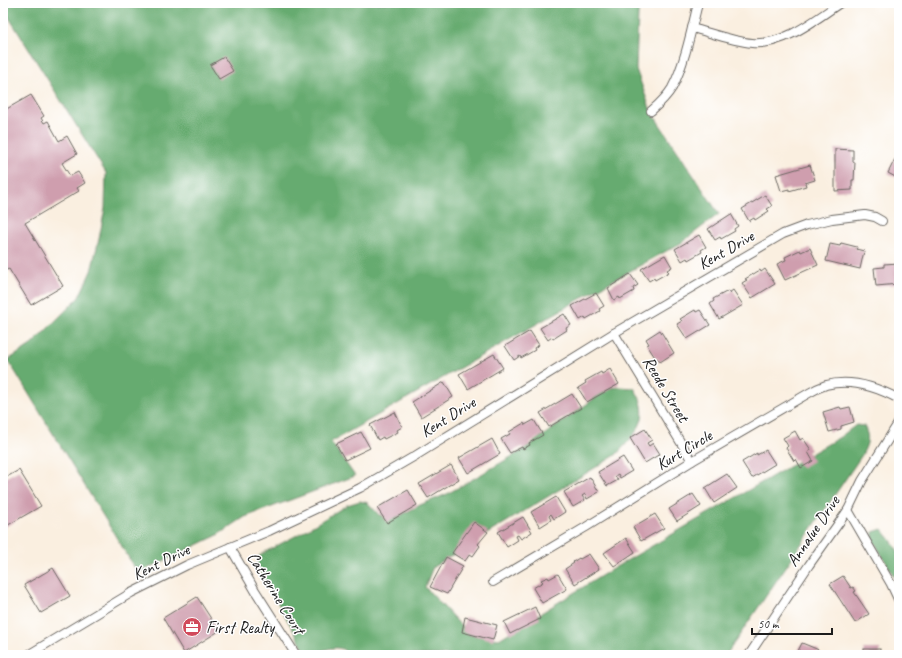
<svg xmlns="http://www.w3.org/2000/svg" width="902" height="658" font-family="Caveat,sans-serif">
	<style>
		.forest { fill: #66ab70; stroke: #416446 }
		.building { fill: #cf9eae }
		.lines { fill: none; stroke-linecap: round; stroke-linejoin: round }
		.street-casing { stroke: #6a6661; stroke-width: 10 }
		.street { stroke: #fff; stroke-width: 8 }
		.labels { text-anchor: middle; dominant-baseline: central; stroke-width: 3; stroke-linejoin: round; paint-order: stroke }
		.street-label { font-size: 17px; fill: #1c1c1c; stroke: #fff }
		.poi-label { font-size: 17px; fill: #1c1c1c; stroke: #fff; text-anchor: start }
	</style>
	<rect width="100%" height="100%" fill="#fff"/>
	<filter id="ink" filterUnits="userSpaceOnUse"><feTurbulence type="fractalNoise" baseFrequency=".025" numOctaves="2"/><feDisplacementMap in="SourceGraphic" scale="8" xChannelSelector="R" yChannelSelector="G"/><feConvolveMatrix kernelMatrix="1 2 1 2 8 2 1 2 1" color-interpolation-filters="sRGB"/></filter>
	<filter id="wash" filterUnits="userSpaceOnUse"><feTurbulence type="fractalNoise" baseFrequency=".012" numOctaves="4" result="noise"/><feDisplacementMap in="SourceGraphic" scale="16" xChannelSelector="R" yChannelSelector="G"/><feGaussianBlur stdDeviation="0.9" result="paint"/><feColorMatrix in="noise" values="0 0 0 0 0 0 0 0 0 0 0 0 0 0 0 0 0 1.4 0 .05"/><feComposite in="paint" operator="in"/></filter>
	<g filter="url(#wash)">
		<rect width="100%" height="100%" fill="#faefe0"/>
		<!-- forest -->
		<g class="forest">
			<path d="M3,3H641L638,14L636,69L651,111L719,214L681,243L603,286L331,442L355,476L245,517L216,536L138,573L8,360L31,345L79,297L91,271L99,239L105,208L106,173L3,8Z"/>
			<path d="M620,387L634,388C654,418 636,433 616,455L433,567L425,587L470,635L499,639L614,568L840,437L856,425L864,426C870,438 868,443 862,455L726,655H350C348,653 345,651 342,649C329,644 315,658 304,649L271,591L262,578L257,562L259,556L265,552L301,533L347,505L360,501L368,503L379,515L394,519L420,505L447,494L523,450L598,396L611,388Z"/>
			<path d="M882,529L891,540L899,553V585L873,540V532Z"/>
		</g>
		<g id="blocks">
			<!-- building -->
			<g class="building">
				<path d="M224,57L233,71L219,79L210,65Z"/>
				<path d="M31,95L44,116L41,118L44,123L48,121L59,141L67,136L77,154L62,163L70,176L78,172L85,183L77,188L79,191L25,223L63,286L31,305L9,269L7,270L3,264V111Z"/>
				<path d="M835,149L853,150V162H855L854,180H852V190L835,191Z"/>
				<path d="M895,159L899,161V179L888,173Z"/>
				<path d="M810,165L815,180L805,183L806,186L789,191V189L781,191L776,175Z"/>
				<path d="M765,195L772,206L767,209L769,211L755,220L754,218L749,221L742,209Z"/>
				<path d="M731,214L738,226L734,229L735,231L721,239L720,237L715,240L708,229Z"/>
				<path d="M699,235L706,247L701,250L702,252L688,260L687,258L682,261L675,249Z"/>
				<path d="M841,243L857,247L856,249L864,251L860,269L826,261L830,244L840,246Z"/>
				<path d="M810,248L818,265L785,280L777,264L786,260L785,257L800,250L801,252Z"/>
				<path d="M665,255L672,267L667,270L669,272L655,280L654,278L649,281L641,269Z"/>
				<path d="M899,263V284L876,286L874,268L884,267V264Z"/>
				<path d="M765,269L775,284L752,298L742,283L747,280L745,279L760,270L761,272Z"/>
				<path d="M630,274L638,285L633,288L634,291L620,299L619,297L614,300L608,288Z"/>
				<path d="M733,290L743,305L719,319L710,304L714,301L713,299L728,291L729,293Z"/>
				<path d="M596,293L604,306L599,309L600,311L586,319L585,317L580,320L572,306Z"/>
				<path d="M695,310L696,312L700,310L710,325L687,339L677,324L682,321L680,319Z"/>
				<path d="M564,314L571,325L566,328L567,330L553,339L552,337L548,340L540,328Z"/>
				<path d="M660,330L674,353L660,362L657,358L656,359L647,345L649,344L646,339Z"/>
				<path d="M530,331L539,345L534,348L535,350L521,358L520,356L514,360L505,346Z"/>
				<path d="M494,354L503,368L468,389L459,374Z"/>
				<path d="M610,369L619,384L587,402L578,388L586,383L585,381L601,372L602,374Z"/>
				<path d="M444,382L453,397L421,417L412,402Z"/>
				<path d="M572,394L581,408L549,427L540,413Z"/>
				<path d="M840,407L841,409L850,407L854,422L841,426V429L829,432L823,412Z"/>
				<path d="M395,412L402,427L397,430L398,432L384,439L383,437L378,440L370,425Z"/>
				<path d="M534,420L543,435L529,443L530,445L523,449L522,447L510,453L501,439L510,434L509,432L524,423L525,425Z"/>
				<path d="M645,429L652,440L647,443L649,446L653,443L660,454L645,463L630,438Z"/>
				<path d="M795,431L800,440L803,438L811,450L808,452L813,461L801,468L796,459L794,461L786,448L788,446L783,438Z"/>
				<path d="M361,432L370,448L345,460L336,444Z"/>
				<path d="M492,439L500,454L468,473L459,458Z"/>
				<path d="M766,450L775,464L752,478L742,462L757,453V455Z"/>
				<path d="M623,457L632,471L620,478L618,474L615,476L618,480L607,486L598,472Z"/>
				<path d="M451,465L459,479L428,498L419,484Z"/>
				<path d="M19,470L41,506L3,528V479Z"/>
				<path d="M727,474L737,488L714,503L705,488Z"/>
				<path d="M590,477L599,492L587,499L585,494L582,496L585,500L573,507L564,492Z"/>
				<path d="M408,490L417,505L387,523L377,508Z"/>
				<path d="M693,494L701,506L677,521L669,509Z"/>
				<path d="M556,497L565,512L554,519L551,514L549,516L551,520L540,527L531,512Z"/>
				<path d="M655,514L664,528L641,541L633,527Z"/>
				<path d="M523,517L532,532L521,539L518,535L516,536L518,540L507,547L498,532Z"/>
				<path d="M474,522L488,532L478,544L480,546L473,556L470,554L465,561L452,553Z"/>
				<path d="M626,538L635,552L614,566L604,553Z"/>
				<path d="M589,554L599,569L575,584L565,569L574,563L573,562L579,558L580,559Z"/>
				<path d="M446,557L463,566L447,594L430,587Z"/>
				<path d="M53,568L70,596L41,613L24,585Z"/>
				<path d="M558,574L567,589L542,603L533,588L543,582L541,580L548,577L549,579Z"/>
				<path d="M843,576L851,588L853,587L856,591L854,592L869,614L855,623L830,584Z"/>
				<path d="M197,597L219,631L184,653L163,618Z"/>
				<path d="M535,607L540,619L510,634L504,622Z"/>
				<path d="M465,617L497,625L493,640L462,632Z"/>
				<path d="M802,643L819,650L817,655H788L790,652L796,655Z"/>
				<rect x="864" y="649" width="16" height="6"/>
			</g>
		</g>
	</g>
	<g filter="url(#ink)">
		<use href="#blocks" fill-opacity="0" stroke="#6a6661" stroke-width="1"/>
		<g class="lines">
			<!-- street casing -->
			<g class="street-casing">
				<g id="street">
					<path d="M692,28C711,33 732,41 752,43C783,46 815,20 840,3"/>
					<path d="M651,111C659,104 666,98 672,88C684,66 692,28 698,3"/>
					<path d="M614,333L692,461"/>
					<path d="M848,510L891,584L899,601"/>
					<path d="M230,547L256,592L296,655"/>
					<path d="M493,582L586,527L692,461L809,393C814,390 820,387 826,385C852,378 877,387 899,399"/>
					<path d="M28,655L131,593L187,565L269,531L360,488L415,456L614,333L783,234L807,225L832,219L865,215L875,217L882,221"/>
					<path d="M749,655L809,565L848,510L862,481L899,422"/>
				</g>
			</g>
			<!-- street -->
			<use href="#street" class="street"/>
		</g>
	</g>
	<!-- icons -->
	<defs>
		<g id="office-disc" transform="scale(1)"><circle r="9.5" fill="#d1495b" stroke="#fff"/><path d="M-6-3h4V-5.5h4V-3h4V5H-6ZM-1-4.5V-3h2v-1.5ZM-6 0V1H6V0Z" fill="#fff"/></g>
	</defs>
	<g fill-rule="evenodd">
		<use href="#office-disc" x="192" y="627"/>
	</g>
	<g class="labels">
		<!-- street labels -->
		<g class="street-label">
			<text transform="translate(726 250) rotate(-30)">Kent Drive</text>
			<text transform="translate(666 389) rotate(59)">Reede Street</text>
			<text transform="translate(448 417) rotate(-32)">Kent Drive</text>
			<text transform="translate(684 450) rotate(-31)">Kurt Circle</text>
			<text transform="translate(813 531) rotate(-56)">Annalue Drive</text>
			<text transform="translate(161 562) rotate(-26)">Kent Drive</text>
			<text transform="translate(276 593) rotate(58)">Catherine Court</text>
		</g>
		<!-- poi labels -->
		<g class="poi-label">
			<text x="206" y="627">First Realty</text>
		</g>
	</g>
	<!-- margin -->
	<rect width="902" height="658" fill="none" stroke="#fff" stroke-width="16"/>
	<!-- scale -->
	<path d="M752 628v6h80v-6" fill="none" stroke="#1c1c1c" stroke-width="2"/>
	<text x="758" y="628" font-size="12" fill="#1c1c1c" stroke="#ffffff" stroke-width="3" paint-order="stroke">50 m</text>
</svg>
